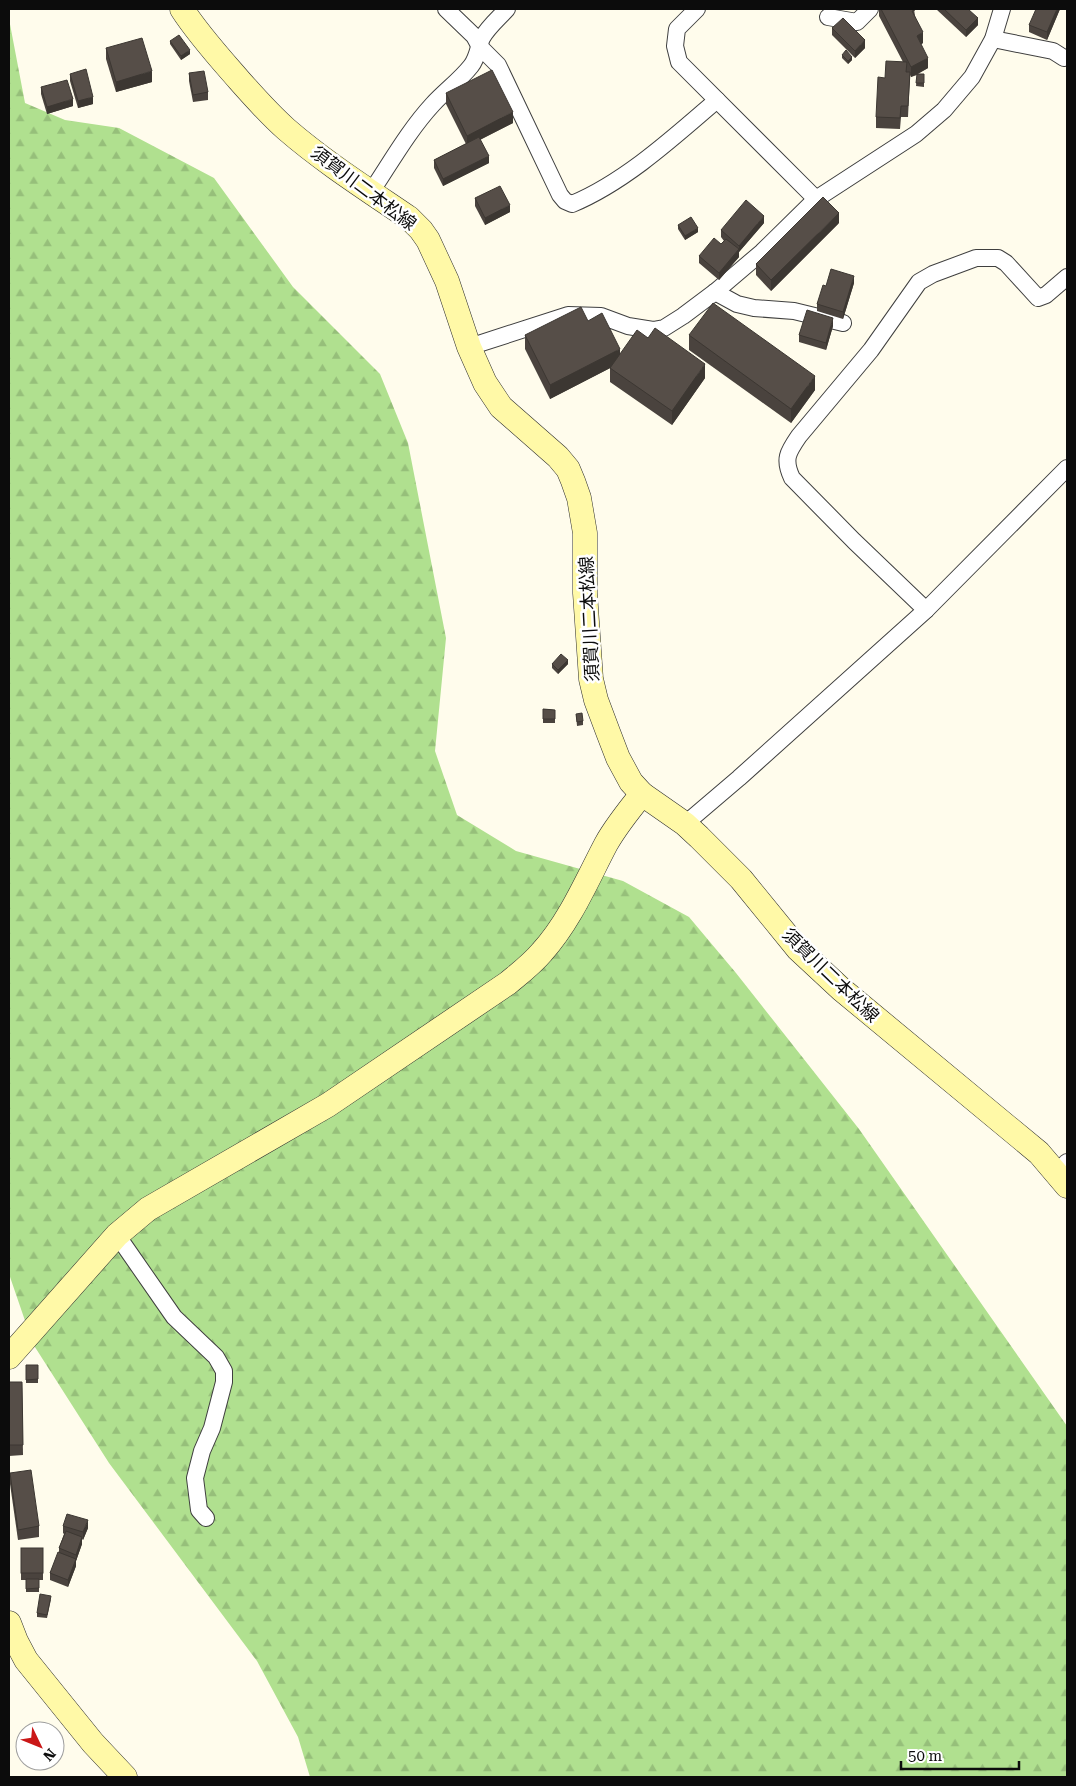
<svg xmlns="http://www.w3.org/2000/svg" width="1076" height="1786" font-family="'Roboto Serif','Noto Sans JP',serif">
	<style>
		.forest { fill: url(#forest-firs) }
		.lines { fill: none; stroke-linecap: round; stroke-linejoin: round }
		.street-casing { stroke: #3f3f3f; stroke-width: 18 }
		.secondary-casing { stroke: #2e2e2e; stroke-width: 25 }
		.street { stroke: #fff; stroke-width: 16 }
		.secondary { stroke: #fff9a7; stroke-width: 24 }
		.wall { fill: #4a433e }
		.shaded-wall { fill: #3c3732 }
		.building { fill: #564e48; stroke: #3c3732 }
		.labels { text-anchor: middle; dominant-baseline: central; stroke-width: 5; stroke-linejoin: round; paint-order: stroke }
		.street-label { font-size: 18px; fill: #0c0c0c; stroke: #fff }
	</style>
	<defs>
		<pattern id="forest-firs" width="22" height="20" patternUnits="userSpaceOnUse" patternTransform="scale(1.25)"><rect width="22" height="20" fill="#b0e08f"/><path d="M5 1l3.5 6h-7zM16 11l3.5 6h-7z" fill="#96bf7a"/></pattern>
	</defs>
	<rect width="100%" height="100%" fill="#fffcec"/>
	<!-- forest -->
	<path class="forest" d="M9,19L25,103L65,120L119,128L214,178L293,287L380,374L408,443L446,638L435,751L457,815L516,851L623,881L689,917L736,973L859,1129L1067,1426V1777H310L298,1737L257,1661L109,1463L33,1344L9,1274Z"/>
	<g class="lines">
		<!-- street casing -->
		<g class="street-casing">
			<g id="street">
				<path d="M446,9L474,36L480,47L498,65L560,195L565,201L572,204C625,182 674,137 717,100"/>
				<path d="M697,9L677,29L675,46L679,62L816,199"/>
				<path d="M828,17L857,22L870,9"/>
				<path d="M993,39L1053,51L1064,58"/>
				<path d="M371,192C391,162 409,130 433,104C445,91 460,80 471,66C478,57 478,47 482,38C488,27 499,18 507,9"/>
				<path d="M715,292L737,304L754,308L794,311L843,323"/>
				<path d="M469,347L568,315L601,316L628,326L653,330L664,328L683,316L715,292L762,252L816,199L916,134L944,110L972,77L993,39L1002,9"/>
				<path d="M926,610L854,541L792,478C783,459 788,452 799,436L871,350L919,282L933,274L976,258H998L1006,263L1038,298L1046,295L1067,277"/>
				<path d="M685,824L739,778L926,610L1067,468"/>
				<path d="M1056,1173L1067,1162"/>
				<path d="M117,1235L174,1317L216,1357L224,1371V1382L212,1428L202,1451L195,1478L199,1510L206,1518"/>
			</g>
		</g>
		<!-- secondary casing -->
		<g class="secondary-casing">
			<g id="secondary">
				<path d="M182,9C198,34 219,57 239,80C254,97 269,114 286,129C324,162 368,190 409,218L421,230L428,240L447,281L469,347L485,383L501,407L558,457L568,469L573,481L579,498L585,533V593L591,679L596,700L608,732L618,758L631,782L642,794L685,824L699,837L741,879L798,949L841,989L1039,1153L1067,1186"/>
				<path d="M9,1357L117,1235L148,1209L328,1105L508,983C520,973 532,964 542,952C570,921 587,880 606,844C616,826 629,810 642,794"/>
				<path d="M9,1623L16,1641L26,1660L93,1743L125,1777"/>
			</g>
		</g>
		<!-- street -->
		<use href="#street" class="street"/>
		<!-- secondary -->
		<use href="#secondary" class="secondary"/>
	</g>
	<!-- wall -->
	<g class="wall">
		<path d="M879,9H914L915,16L923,43L921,44L928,68L918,74H924V87L916,86L917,75L911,77L910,75L908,117H901L900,129L876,128V117L885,78L903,62L879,16Z"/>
		<path d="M936,9H968L978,25L966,37Z"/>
		<path d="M1060,9L1047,40L1029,32V25Z"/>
		<path d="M832,28L865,48L855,58L832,35Z"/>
		<path d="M170,41L190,54L181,60L170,44Z"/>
		<path d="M106,48L152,82L116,92L106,59Z"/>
		<path d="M842,55L852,60L848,64L842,58Z"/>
		<path d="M189,73L208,92V100L193,102L189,81Z"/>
		<path d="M70,74L93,104L78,108L70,81Z"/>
		<path d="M41,87L73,106L47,114L41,94Z"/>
		<path d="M446,93L513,123L480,140L489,163L443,186L434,168V160L466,144L446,104Z"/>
		<path d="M475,198L510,212L485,225L475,206Z"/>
		<path d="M764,223L739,252V257L719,280L699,263V256L721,244L724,241L721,237V230Z"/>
		<path d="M839,223L771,291L756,275V264Z"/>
		<path d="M678,225L698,232L685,240L678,229Z"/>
		<path d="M854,283L843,319L817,311V304L826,286Z"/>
		<path d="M588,321L620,354L705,378L672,425L610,382V368L550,399L525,349V335Z"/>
		<path d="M833,326L826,350L799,342V335Z"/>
		<path d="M689,335L815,390L791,423L689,350Z"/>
		<path d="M552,664H568L558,674L552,668Z"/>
		<path d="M543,709L555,710V723H543Z"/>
		<path d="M576,714L583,721V725L577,726Z"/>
		<rect x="26" y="1365" width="12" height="18"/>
		<path d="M9,1382H22L23,1455L9,1456Z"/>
		<path d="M10,1473L39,1526V1537L18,1540L10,1484Z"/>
		<path d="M63,1526L88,1528L83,1540L82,1539V1544L76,1561V1566L68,1587L50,1580V1573L59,1552V1548L64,1534L63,1533Z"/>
		<path d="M21,1548H43V1580H39V1592H26V1580H21Z"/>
		<path d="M51,1599L47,1618L37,1617V1613Z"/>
	</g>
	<!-- shaded-wall -->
	<g class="shaded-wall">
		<path d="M1057,9H1060L1047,40V32Z"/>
		<path d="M978,18V25L966,37V30Z"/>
		<path d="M923,32V43L917,47V36Z"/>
		<path d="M865,40V48L855,58V51Z"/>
		<path d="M190,50V54L181,60V56Z"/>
		<path d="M852,57V60L848,64V61Z"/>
		<path d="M928,58V68L911,77V67Z"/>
		<path d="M152,71V82L116,92V82Z"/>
		<path d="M93,97V104L78,108V101Z"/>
		<path d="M73,99V106L47,114V107Z"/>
		<path d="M513,112V123L467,146V136Z"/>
		<path d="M489,156V163L443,186V179Z"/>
		<path d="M510,205V212L485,225V218Z"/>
		<path d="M839,213V223L771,291V280Z"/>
		<path d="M764,216V223L739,252V257L719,280V273L739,250V246Z"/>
		<path d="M698,228V232L685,240V236Z"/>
		<path d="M854,276V283L843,319V312Z"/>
		<path d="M833,318V326L826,350V343Z"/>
		<path d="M620,349V363L550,399V385Z"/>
		<path d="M705,364V378L672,425V411Z"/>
		<path d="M815,376V390L791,423V409Z"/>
		<path d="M568,660V664L558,674V670Z"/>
		<path d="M88,1520V1528L83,1540V1532Z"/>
		<path d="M82,1537V1544L76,1561V1566L68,1587V1580L76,1560V1555Z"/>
	</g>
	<!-- building -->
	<g class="building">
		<path d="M881,9H914L915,10L912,11L923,32L917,36L928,58L911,67Z"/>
		<path d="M944,9H968L978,18L966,30Z"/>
		<path d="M1036,9H1057L1047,32L1029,25Z"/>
		<path d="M843,18L865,40L855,51L832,28Z"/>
		<path d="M179,35L190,50L181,56L170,41Z"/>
		<path d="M142,38L152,71L116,82L106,48Z"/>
		<path d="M846,50L852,57L848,61L842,55Z"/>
		<path d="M886,61L907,62L906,72H910L908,106H901L900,118L876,117L878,77L885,78Z"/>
		<path d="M86,69L93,97L78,101L70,74Z"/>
		<path d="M492,70L513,112L467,136L446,93Z"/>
		<path d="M204,71L208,92L193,95L189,73Z"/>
		<path d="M917,74H924V83H916Z"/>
		<path d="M67,80L73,99L47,107L41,87Z"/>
		<path d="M479,137L489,156L443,179L434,160Z"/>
		<path d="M500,186L510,205L485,218L475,198Z"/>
		<path d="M823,197L839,213L771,280L756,264Z"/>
		<path d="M746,200L764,216L739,246L721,230Z"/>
		<path d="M691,217L698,228L685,236L678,225Z"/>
		<path d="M714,238L721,244L726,239L739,249L719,273L699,256Z"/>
		<path d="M831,269L854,276L843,312L817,304L823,285L826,286Z"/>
		<path d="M713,303L815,376L791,409L689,335Z"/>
		<path d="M581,307L588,321L602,313L620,349L550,385L525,335Z"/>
		<path d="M807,310L833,318L826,343L799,335Z"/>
		<path d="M655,328L705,364L672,411L610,368L637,330L648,338Z"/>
		<path d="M561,654L568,660L558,670L552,664Z"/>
		<path d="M543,709L555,710V719H543Z"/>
		<path d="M582,713L583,721L577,722L576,714Z"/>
		<path d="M26,1365H38V1379L26,1380Z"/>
		<path d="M9,1382H22L23,1445H9Z"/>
		<path d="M31,1470L39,1526L18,1530L10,1473Z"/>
		<path d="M67,1514L88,1520L83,1532L63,1526Z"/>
		<path d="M66,1531L82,1537L76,1555L59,1548Z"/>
		<rect x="21" y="1548" width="22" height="25"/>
		<path d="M58,1552L76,1559L68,1580L50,1573Z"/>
		<path d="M26,1579H39V1588L26,1589Z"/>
		<path d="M40,1594L51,1596L47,1615L37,1613Z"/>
	</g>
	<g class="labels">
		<!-- street labels -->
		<g class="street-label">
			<text transform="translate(364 188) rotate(37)">須賀川二本松線</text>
			<text transform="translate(589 619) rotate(-93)">須賀川二本松線</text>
			<text transform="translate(831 975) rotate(44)">須賀川二本松線</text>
		</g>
	</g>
	<!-- border -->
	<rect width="1076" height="1786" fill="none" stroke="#0c0c0c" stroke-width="20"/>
	<!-- north arrow -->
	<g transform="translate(40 1746) rotate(133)"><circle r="24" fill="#ffffff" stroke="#9e9e9e"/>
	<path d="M0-4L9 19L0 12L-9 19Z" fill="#ca1717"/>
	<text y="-8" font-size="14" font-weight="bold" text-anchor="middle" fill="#0c0c0c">N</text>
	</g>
	<!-- scale -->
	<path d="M901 1761v8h118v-8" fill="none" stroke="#0c0c0c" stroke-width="2.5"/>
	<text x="908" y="1761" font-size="15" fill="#0c0c0c" stroke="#ffffff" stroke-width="4" paint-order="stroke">50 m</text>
</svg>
